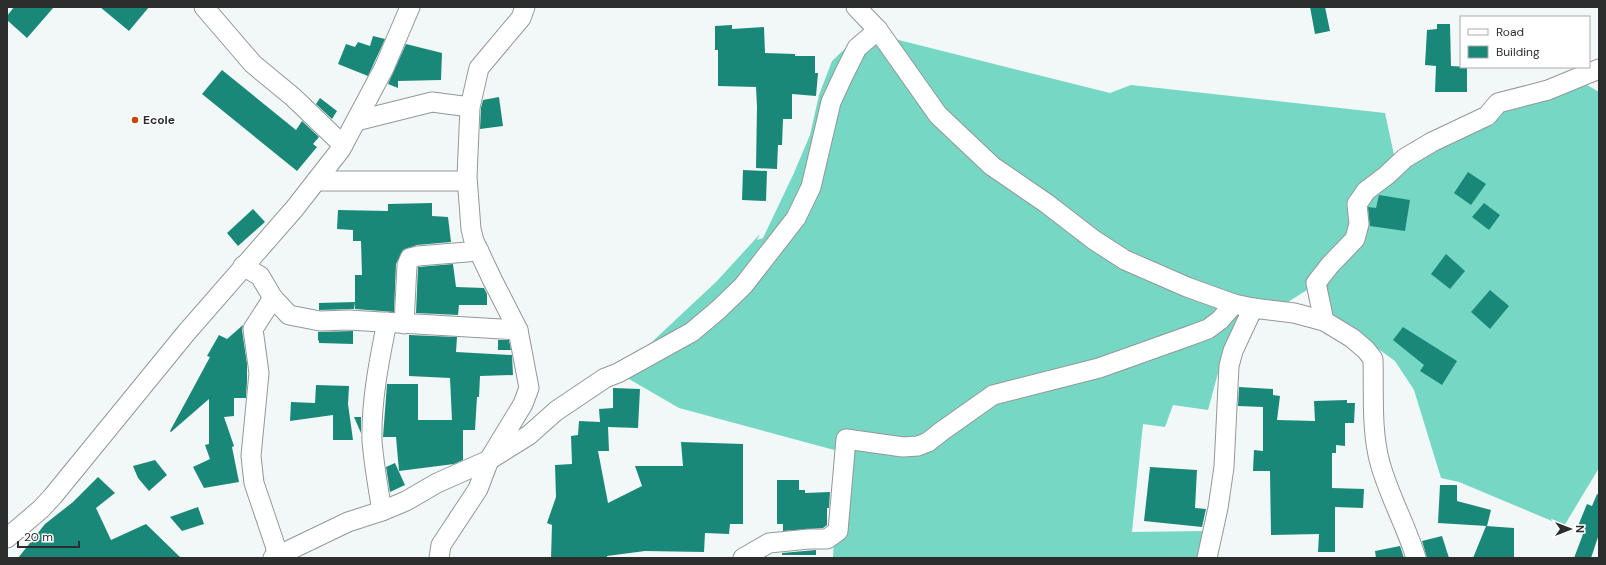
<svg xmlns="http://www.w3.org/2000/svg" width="1606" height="565" font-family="'DM Sans',sans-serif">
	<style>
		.forest { fill: #76d7c5 }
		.building { fill: #1a8878 }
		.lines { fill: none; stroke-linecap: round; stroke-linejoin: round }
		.street-casing { stroke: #939897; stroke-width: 21 }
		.street { stroke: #fff; stroke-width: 19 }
		.poi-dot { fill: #c94400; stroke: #fff; stroke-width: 1.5 }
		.labels { text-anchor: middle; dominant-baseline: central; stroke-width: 3; stroke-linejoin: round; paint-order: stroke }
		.poi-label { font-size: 12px; font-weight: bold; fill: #2b2e2d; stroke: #fff; text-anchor: start }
	</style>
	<rect width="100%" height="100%" fill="#f2f8f7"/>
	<!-- forest -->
	<path class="forest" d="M875,34L1110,93L1131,85L1385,113L1399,178L1431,139L1577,79L1599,92V468L1564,526L1459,482L1441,478L1414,390L1395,361L1337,319L1307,290L1240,332L1221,362L1208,410L1173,405L1165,427L1143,424L1132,532L1206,531L1198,558H833L838,451L679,408L622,375L637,356L717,281L760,234L757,240L763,238L793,175L810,135L819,95L832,61L854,40Z"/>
	<!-- building -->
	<g class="building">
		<path d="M14,7H54L27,38L7,20V16Z"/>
		<path d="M100,7H149L129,31Z"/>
		<path d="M1310,7H1325L1330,31L1315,34Z"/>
		<path d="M1437,24H1450L1451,66L1467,67V92H1435L1436,66L1425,65L1427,30L1437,29Z"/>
		<path d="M732,25V29L764,27L765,53L795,54V56H815V73H818L816,96L792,94V119H783L782,145H778L777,169L756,168L757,107L756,87L718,86V50H715V26Z"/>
		<path d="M373,36L385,39L368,76L338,64L346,44L355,47L358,42L370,46Z"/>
		<path d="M406,44L442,53L441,80L398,81V88L388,84Z"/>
		<path d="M222,70L296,130L302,121L319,137L313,144L317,147L297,171L202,94Z"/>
		<path d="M499,97L503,126L480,129L481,108L483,100Z"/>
		<path d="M320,98L337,111L332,119L316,104Z"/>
		<path d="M743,170L767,171L766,201L742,200Z"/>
		<path d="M1468,172L1486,184L1471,205L1454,193Z"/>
		<path d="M1379,195L1410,200L1405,231L1370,226L1368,207L1376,208Z"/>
		<path d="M432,203V216L448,217L451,242L417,245L403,250L396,264L394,312L355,309V275H362L361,241H353V230L337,229L338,210L388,211V204Z"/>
		<path d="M1484,203L1500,215L1489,230L1472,217Z"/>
		<path d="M253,209L265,222L238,246L227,233Z"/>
		<path d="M1446,254L1465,271L1450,289L1431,274Z"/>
		<path d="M453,264L456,287L484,288L487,294V305H459L458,315L416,313L418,267Z"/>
		<path d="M1490,290L1509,306L1490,329L1471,312Z"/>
		<path d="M355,302L354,309L319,310V303Z"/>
		<path d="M243,325L242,330L247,364V381L246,398H234V416L224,417L234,446L232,447L239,482L204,488L193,467L210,459L205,445L209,444V399L171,432L170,431L210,357L207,356L219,335L227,339Z"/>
		<path d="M1403,327L1457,361L1442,385L1420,371L1424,365L1393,340Z"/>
		<path d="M353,331V344L319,343V341L318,340V332Z"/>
		<path d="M409,335L457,337L456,352L512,355L513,375L480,376L479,397H477L475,430H463V460L454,464L399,471L396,437H383L387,384H418V420H452L450,378L409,376Z"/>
		<path d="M498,340H509L511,350H498Z"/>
		<path d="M316,385L349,386L348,404L353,440H333V415L290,421L291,402L315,403Z"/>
		<path d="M1239,387L1273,389V395L1280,396L1277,420L1315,421L1314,401L1347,400V403H1355L1354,423H1345V446L1336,445V453H1332V488L1364,489L1363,508L1335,507V552H1318L1319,534L1271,535L1270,471H1253L1254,450L1263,451V407L1238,406Z"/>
		<path d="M613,388L640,389L638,428L608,427L609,451H598L608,503L642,486L635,466H683L681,442L743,444V524H730L729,534L705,533L704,552L645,551L607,556V558H551L552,525L547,523L556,497L555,465L572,464L571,436L578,435L579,421L600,422L599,409L613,408Z"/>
		<path d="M354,417H361V433Z"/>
		<path d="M155,460L167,475L149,491L138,478L133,466Z"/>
		<path d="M395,463L405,485L390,492L386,467Z"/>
		<path d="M1150,467L1197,470L1195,508L1206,509L1202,527L1144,521Z"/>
		<path d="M98,477L115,493L96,508L111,540L146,524L181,558H18L45,524L73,502Z"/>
		<path d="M777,480H799V490H805V493L830,492L829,508H827V525L823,528L783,531V524H777Z"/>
		<path d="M1440,485H1457V501L1491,510L1487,526L1438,523Z"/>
		<path d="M1597,494L1599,495V534L1591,558H1574L1585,529L1578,526L1587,504L1592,506Z"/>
		<path d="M198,507L204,524L182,531L170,517Z"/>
		<path d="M1486,526L1514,528V558H1473Z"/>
		<path d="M1442,536L1449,558H1427L1422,541Z"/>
		<path d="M1400,546L1404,558H1376L1375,551Z"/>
		<path d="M816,550V555H782V553Z"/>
	</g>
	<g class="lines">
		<!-- street casing -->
		<g class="street-casing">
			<g id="street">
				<path d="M856,7L878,30L938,115L992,166L1046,203L1094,240L1125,260L1187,287L1234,304L1253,308L1294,313L1324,321L1352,338L1366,350L1373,359C1374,393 1371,430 1380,463C1389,496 1406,525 1416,558"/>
				<path d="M356,121L432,102L470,107"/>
				<path d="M343,145L384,68L410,7"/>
				<path d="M316,181H467"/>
				<path d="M243,266L260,276L273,298L289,315L320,321L348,320L518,330"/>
				<path d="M273,298L253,329L259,373L251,456L254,483L275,545L277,556"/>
				<path d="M1324,321L1316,283L1330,265L1355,239L1359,224L1357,204L1366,191L1387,175L1405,158L1432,142L1487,116L1498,103L1548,90L1599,69"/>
				<path d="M404,324L407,265L410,258L418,256L479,251"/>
				<path d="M382,511C378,488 374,465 372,441C371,402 379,361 387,322"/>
				<path d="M7,538L41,509L53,496L186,333L295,208L341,149L343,145L293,97L253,64L204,7"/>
				<path d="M273,558L348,522L382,511L406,501L437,483L489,460L529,435L556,411L605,378L618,373L692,332L718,310L743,286L796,218L811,187L831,102L844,74L857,48L878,30"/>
				<path d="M439,558L441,545L478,489L489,460L523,404L529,388L518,330L492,279L474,241L471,229L467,177L470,107L479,68L521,18L525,7"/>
				<path d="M743,558L769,543L809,539H827L838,531L846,439L903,447L918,446L928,442L942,431L993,395L1099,368L1189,336L1208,329L1220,320L1234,304"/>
				<path d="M1207,558L1218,508L1224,467L1229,366L1233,351L1253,308"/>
			</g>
		</g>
		<!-- street -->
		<use href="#street" class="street"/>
	</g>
	<!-- markers -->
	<circle class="poi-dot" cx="135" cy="120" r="4"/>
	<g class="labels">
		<!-- poi labels -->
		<g class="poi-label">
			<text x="143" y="120">Ecole</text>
		</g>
	</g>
	<!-- border -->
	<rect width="1606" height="565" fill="none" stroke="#2b2e2d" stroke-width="16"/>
	<!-- legend -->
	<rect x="1460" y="16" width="130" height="52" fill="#ffffff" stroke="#aaabab"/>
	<rect x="1468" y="29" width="20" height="6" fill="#ffffff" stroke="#aaabab"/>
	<text x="1496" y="36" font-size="12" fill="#2b2e2d">Road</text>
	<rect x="1468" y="46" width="20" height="12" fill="#1a8878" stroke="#aaabab"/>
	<text x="1496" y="56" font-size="12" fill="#2b2e2d">Building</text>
	<!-- north arrow -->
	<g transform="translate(1570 529) rotate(90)" stroke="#ffffff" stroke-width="3" paint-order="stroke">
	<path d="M0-3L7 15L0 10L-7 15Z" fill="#2b2e2d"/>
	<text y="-6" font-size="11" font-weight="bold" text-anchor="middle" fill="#2b2e2d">N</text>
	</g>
	<!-- scale -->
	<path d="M18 541v6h61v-6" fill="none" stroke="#2b2e2d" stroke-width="2"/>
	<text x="24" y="541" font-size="12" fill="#2b2e2d" stroke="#ffffff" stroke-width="3" paint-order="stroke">20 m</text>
</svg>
